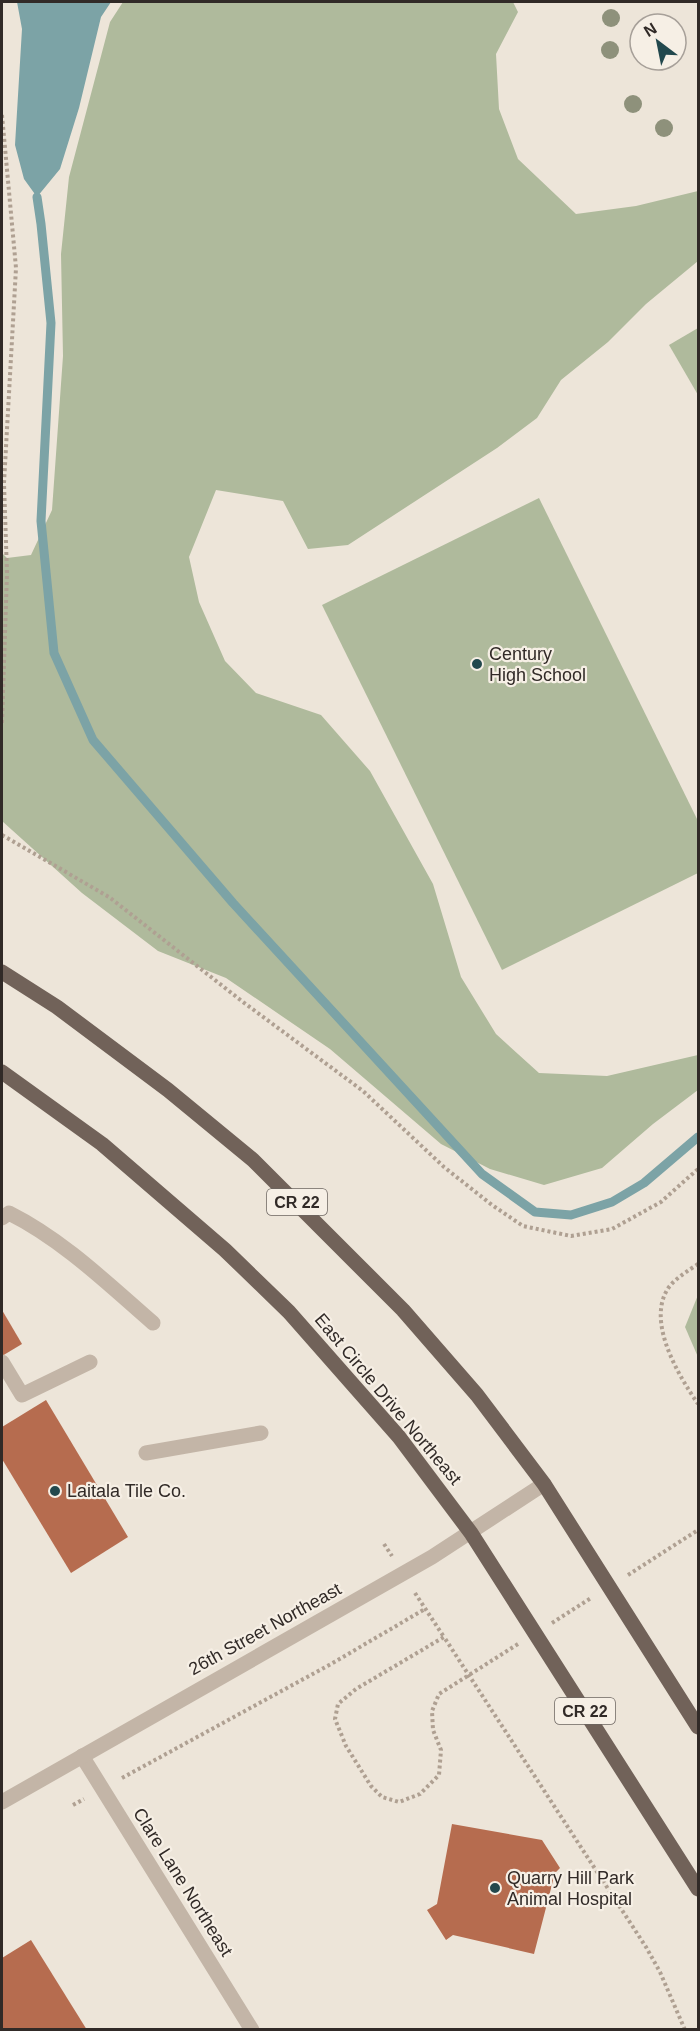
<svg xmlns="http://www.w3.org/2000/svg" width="700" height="2031" font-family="Helvetica,sans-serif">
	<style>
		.green { fill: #afba9c }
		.water { fill: #7ca3a6 }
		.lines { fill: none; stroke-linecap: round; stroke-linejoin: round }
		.stream { stroke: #7ca3a6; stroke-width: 9 }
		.building { fill: #b66c4f }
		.path { stroke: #afa092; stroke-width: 4; stroke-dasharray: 3 3; stroke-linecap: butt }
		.minor { stroke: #c3b5a7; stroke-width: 15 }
		.major { stroke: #716259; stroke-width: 15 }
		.tree { fill: #8e917b }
		.poi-dot { fill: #22484d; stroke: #f6efe5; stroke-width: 2 }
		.labels { text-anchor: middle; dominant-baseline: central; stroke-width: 4.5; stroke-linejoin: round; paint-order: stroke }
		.shield { fill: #f6efe5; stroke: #6c6560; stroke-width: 1.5 }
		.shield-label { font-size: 16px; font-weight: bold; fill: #312a27 }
		.poi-label { font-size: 18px; fill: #312a27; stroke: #f6efe5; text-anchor: start }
		.street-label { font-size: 18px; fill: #312a27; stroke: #f6efe5 }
	</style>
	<rect width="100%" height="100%" fill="#ede5d9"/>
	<!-- green -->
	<g class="green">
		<path d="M123,2H513L518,12L496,54L499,109L518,159L576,214L636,206L698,191V261L646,304L608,342L561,380L537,418L497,448L348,545L308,549L283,501L216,490L189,557L199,602L225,661L256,693L321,715L370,771L433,884L461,977L496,1034L539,1073L607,1076L698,1055V1090L653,1124L602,1168L544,1185L490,1169L441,1144L330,1049L226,978L158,951L82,893L2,821V553L7,558L31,555L52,510L63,356L61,254L69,177L110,22Z"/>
		<path d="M698,328V395L669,345Z"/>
		<path d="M539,498L698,821V873L502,970L322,605Z"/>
		<path d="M698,1295V1357L685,1327Z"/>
	</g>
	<!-- water -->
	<path class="water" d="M17,2H111L101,17L79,108L60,169L37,197L24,179L15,145L22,29Z"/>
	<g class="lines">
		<!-- stream -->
		<path class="stream" d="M37,197L41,224L51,323L41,521L54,653L93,740L233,903L482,1174L535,1212L571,1215L612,1202L644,1183L698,1137"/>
	</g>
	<!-- building -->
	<g class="building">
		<path d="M2,1310L22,1344L2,1356Z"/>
		<path d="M46,1400L128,1537L71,1573L2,1459V1427Z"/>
		<path d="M452,1824L542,1840L560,1868L555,1873L534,1954L453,1935L446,1940L427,1910L437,1904Z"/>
		<path d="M31,1940L87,2030H2V1958Z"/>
	</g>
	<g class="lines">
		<!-- path -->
		<g class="path">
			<path d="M2,115L16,268L4,483L7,573L2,723"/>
			<path d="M2,835L109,897L243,1002L363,1091L444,1167L492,1205L523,1226L571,1236L612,1229L661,1202L698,1169"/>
			<path d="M698,1264C689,1270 676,1278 669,1287C645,1321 679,1376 698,1404"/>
			<path d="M384,1544L392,1556"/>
			<path d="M628,1575L698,1530"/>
			<path d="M415,1593L444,1637"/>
			<path d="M552,1623L591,1598"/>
			<path d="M518,1644L439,1694L432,1711L433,1730L441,1750L439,1775L420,1794L399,1802L382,1797L371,1786L346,1746L335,1719L338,1704L356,1689L444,1637L646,1947L660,1972L685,2030"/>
			<path d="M122,1778L331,1664L425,1609"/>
			<path d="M73,1805L84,1799"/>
		</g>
		<!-- minor -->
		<g class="minor">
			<path d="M2,1218L9,1213C63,1240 108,1284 153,1323"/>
			<path d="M2,1362L22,1395L90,1362"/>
			<path d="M146,1453L261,1433"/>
			<path d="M82,1756L252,2030"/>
			<path d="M2,1802L432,1557L544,1484"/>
		</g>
		<!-- major -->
		<g class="major">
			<path d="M2,972L57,1007L168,1090L253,1160L403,1310L477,1395L544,1484L698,1727"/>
			<path d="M2,1072L102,1144L225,1250L289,1312L399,1437L471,1533L698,1889"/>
		</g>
	</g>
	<!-- trees -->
	<g class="tree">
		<circle cx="611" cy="18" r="9"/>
		<circle cx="610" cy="50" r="9"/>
		<circle cx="633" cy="104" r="9"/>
		<circle cx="664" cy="128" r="9"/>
	</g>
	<!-- markers -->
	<g class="poi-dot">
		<circle cx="477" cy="664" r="6"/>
		<circle cx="55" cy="1491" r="6"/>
		<circle cx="495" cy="1888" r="6"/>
	</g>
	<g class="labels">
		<!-- shield labels -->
		<g class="shield">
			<rect x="267" y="1189" width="60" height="26" rx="4.5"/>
			<rect x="555" y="1698" width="60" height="26" rx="4.5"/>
		</g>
		<g class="shield-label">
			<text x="297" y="1202">CR 22</text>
			<text x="585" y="1711">CR 22</text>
		</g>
		<!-- poi labels -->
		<g class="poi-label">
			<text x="489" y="654">Century<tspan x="489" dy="21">High School</tspan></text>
			<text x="67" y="1491">Laitala Tile Co.</text>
			<text x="507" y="1878">Quarry Hill Park<tspan x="507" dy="21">Animal Hospital</tspan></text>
		</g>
		<!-- street labels -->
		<g class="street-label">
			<text transform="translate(388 1399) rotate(50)">East Circle Drive Northeast</text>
			<text transform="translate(265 1629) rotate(-29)">26th Street Northeast</text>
			<text transform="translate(183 1882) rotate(58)">Clare Lane Northeast</text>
		</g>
	</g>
	<!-- border -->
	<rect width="700" height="2031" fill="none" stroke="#312a27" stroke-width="6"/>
	<!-- north arrow -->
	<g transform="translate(658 42) rotate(328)"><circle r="28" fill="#f6efe5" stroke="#a7a099" stroke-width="1.5"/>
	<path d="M0-4.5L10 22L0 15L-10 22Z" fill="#22484d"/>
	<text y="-9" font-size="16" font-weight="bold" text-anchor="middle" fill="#312a27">N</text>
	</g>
</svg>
